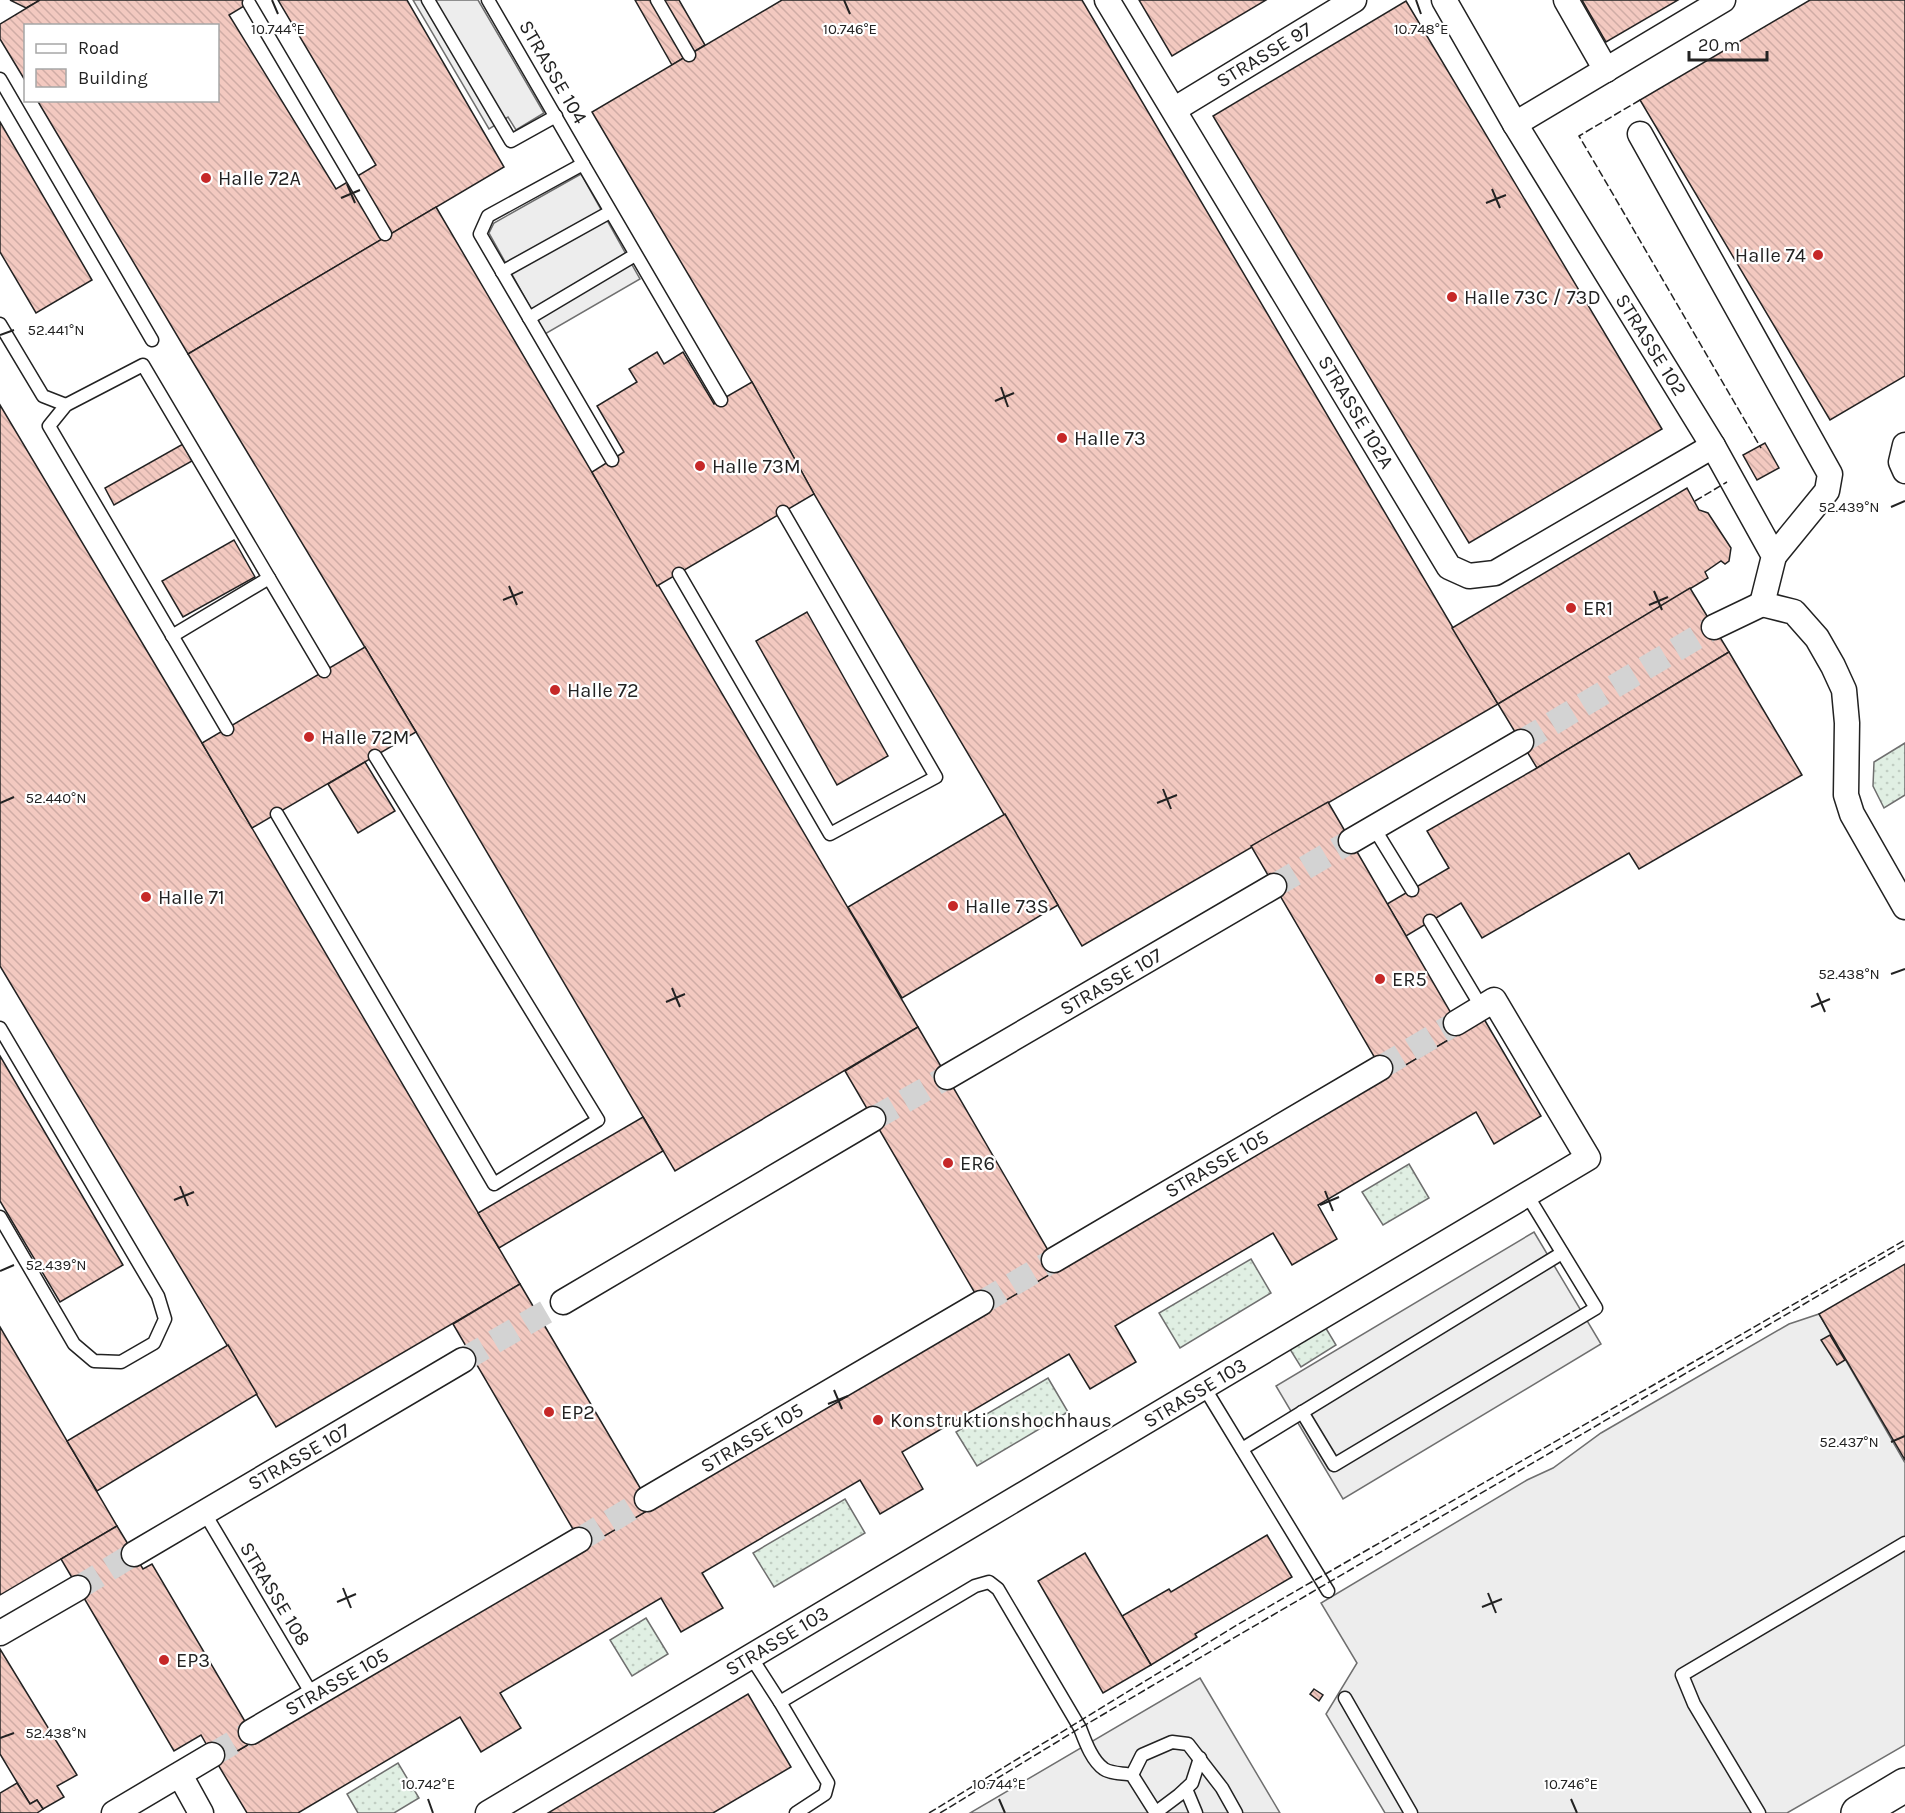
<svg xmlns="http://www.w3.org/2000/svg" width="1905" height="1813" font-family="Karla,sans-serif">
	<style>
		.grass { fill: url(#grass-dots); stroke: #6f6f6f; stroke-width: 1.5 }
		.parking { fill: #ededed; stroke: #6f6f6f; stroke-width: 1.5 }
		.building { fill: url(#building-back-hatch); stroke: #222; stroke-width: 1.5 }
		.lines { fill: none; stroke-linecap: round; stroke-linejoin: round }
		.street-tunnel { stroke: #d3d3d3; stroke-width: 24; stroke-dasharray: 24 12; stroke-linecap: butt }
		.lane-casing { stroke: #222; stroke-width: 15 }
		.street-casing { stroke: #222; stroke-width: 27 }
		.secondary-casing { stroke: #222; stroke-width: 36 }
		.lane { stroke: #fff; stroke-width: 12 }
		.street { stroke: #fff; stroke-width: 24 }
		.secondary { stroke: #fff; stroke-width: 33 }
		.fence { stroke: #222; stroke-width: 1.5; stroke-dasharray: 8 3; stroke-linecap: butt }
		.ticks { fill: none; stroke: #222; stroke-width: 2 }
		.poi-dot { fill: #c62828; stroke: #fff; stroke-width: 2 }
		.labels { text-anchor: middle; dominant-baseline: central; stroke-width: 4.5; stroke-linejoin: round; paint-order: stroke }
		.street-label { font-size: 20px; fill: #222; stroke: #fff }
		.poi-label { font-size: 20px; fill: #222; stroke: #fff; text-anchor: start }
		.ticks-label { font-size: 15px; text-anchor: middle; fill: #222; stroke: #fff; stroke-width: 4.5; stroke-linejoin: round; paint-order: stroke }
	</style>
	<defs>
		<pattern id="grass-dots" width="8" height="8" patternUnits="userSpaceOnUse" patternTransform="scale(1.5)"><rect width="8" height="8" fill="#e0efe3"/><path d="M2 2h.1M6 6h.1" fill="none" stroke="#c0cdc2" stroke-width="1.8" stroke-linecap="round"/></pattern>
		<pattern id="building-back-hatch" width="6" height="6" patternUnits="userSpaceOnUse" patternTransform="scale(1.5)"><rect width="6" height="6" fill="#f3c9c0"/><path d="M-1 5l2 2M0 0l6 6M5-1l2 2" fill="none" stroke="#d0aca5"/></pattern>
	</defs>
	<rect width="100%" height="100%" fill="#fff"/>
	<!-- grass -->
	<g class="grass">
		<path d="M1905,743V795L1884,808L1873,786L1874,762Z"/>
		<path d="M1409,1164L1429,1198L1383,1225L1362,1192Z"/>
		<path d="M1251,1259L1271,1293L1180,1348L1159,1313Z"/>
		<path d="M1324,1325L1336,1345L1301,1367L1288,1346Z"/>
		<path d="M1048,1378L1068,1412L977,1466L956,1432Z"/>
		<path d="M845,1499L865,1533L774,1587L753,1553Z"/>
		<path d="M646,1618L668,1654L632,1676L610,1640Z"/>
		<path d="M398,1763L419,1798L394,1813H358L347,1794Z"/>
	</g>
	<!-- parking -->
	<g class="parking">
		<path d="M413,0H478L544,113L516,130L508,117L489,129Z"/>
		<path d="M581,174L640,279L545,334L489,233L494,223Z"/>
		<path d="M1534,1232L1601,1344L1343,1499L1276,1386Z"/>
		<path d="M1819,1314L1905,1463V1745L1787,1813H1385L1326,1714L1357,1663L1321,1603L1527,1480L1553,1468L1601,1433L1789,1324Z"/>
		<path d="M1200,1678L1280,1813H970Z"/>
	</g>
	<!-- building -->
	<g class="building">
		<path d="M10,0H40L26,8Z"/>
		<path d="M40,0H254L229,15L336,189L376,165L278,0H407L504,167L188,354L37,100H218V26H26V82L0,39V24Z"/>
		<path d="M635,0H679L705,45L672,65Z"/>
		<path d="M782,0H1082L1498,704L1082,946L814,494L752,382L592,112Z"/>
		<path d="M1139,0H1266L1172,56Z"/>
		<path d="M1582,0H1678L1606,42Z"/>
		<path d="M1810,0H1905V376L1830,420L1640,100Z"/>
		<path d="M1406,1L1662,429L1469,543L1213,116Z"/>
		<path d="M0,122L92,280L36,313L0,252Z"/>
		<path d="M436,207L918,1027L675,1171L416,732L188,354Z"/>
		<path d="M657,352L664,364L683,352L714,404L752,382L814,494L657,586L592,472L624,452L597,406L637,382L629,369Z"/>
		<path d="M0,405L202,743L520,1284L276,1427L0,966Z"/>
		<path d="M1765,443L1779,468L1757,480L1743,455Z"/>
		<path d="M183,444L192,461L114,505L105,488Z"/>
		<path d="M1687,488L1699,510L1708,513L1731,548L1729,561L1725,564L1721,561L1705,572L1708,578L1498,704L1452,628Z"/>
		<path d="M234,540L255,577L183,617L162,581Z"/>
		<path d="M1690,588L1729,652L1537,768L1498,704Z"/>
		<path d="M807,612L888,756L837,785L756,641Z"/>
		<path d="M365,647L416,732L252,828L202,743Z"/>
		<path d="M1729,652L1802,775L1639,869L1629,853L1482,938L1461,903L1406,936L1387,904L1449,868L1427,831L1537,768Z"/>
		<path d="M365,762L395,811L358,833L328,784Z"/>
		<path d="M1328,802L1462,1032L1386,1077L1251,846Z"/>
		<path d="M1005,814L1058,905L902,998L848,907Z"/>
		<path d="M1484,1019L1541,1116L1494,1144L1476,1112L1318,1205L1337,1239L1292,1265L1273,1233L1115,1326L1136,1362L1090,1389L1069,1354L902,1452L923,1489L880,1514L860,1480L702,1573L723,1608L681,1632L661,1598L500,1693L521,1728L481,1752L460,1717L298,1813H247L217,1763Z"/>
		<path d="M918,1027L1059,1269L986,1312L845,1071Z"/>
		<path d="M0,1056L123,1265L60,1302L0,1201Z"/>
		<path d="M643,1117L663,1151L499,1248L478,1213Z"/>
		<path d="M1905,1264V1460L1819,1314Z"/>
		<path d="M520,1284L652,1508L584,1548L453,1324Z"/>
		<path d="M0,1327L117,1526L0,1595Z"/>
		<path d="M1830,1335L1845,1360L1837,1365L1821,1340Z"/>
		<path d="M228,1345L257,1394L97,1491L67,1441Z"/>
		<path d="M117,1526L143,1569L152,1564L256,1740L217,1763L201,1735L174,1751L61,1559Z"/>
		<path d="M1267,1535L1292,1577L1195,1634L1197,1637L1151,1665L1122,1616L1169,1589L1171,1592Z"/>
		<path d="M1085,1553L1151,1665L1103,1693L1038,1581Z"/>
		<path d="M0,1649L77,1775L57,1786L64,1797L43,1809L37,1800L30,1804L0,1754Z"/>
		<path d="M1314,1689L1323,1695L1319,1701L1310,1694Z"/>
		<path d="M748,1694L791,1767L713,1813H548Z"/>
		<path d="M17,1783L30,1804L37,1800L43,1809L37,1813H0V1793Z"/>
	</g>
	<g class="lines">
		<!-- street-tunnel -->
		<g class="street-tunnel">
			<path d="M1521,742L1714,627"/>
			<path d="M1274,886L1351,841"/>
			<path d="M1380,1068L1456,1023"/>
			<path d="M873,1119L947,1077"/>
			<path d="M981,1303L1054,1260"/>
			<path d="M463,1360L563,1302"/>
			<path d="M579,1540L647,1499"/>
			<path d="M78,1588L134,1554"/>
			<path d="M212,1755L251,1732"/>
		</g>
		<!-- lane casing -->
		<g class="lane-casing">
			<g id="lane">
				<path d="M428,0L511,141L556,116"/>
				<path d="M488,0L583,164"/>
				<path d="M657,0L689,55"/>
				<path d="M249,3L385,234"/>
				<path d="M0,79L152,340"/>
				<path d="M502,272L610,212"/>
				<path d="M529,318L635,255"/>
				<path d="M0,324L43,396L66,405"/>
				<path d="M612,460L480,234L488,216L583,164L721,400"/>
				<path d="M679,574L830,834L936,777L783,512"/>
				<path d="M172,636L269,578"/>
				<path d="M227,729L49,426L66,405L143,365L324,671"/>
				<path d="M277,814L494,1184L598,1120L375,756"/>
				<path d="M1374,828L1412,890"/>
				<path d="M1430,921L1482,1008"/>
				<path d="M0,1028L158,1296L165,1319L154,1343L121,1362L94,1361L74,1344L0,1217"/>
				<path d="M1204,1387L1328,1591"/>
				<path d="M1302,1412L1334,1465L1596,1308L1527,1195"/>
				<path d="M1242,1449L1562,1253"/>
				<path d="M204,1512L313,1696"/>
				<path d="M751,1657L780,1702L828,1783L825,1794L796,1813"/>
				<path d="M1345,1698L1411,1813"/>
				<path d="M780,1702L975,1586L989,1582L998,1589L1080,1728C1085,1741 1092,1761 1104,1769C1111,1774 1124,1773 1132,1775L1156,1813"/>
				<path d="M1132,1775L1142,1755L1172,1742L1188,1744L1222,1788L1236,1813"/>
				<path d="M1186,1789L1196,1813"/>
				<path d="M1155,1813L1179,1795L1192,1783L1200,1758"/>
				<path d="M1759,1813L1694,1704L1682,1675L1905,1543"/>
			</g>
		</g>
		<!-- street casing -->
		<g class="street-casing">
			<g id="street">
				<path d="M1107,0L1449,567L1469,576L1495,573L1713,446"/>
				<path d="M1444,0L1515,124L1713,446L1774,556L1762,604"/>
				<path d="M1566,0L1606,70"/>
				<path d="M1175,109L1354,0"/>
				<path d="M1515,124L1723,0"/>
				<path d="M1640,134L1830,474L1827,491L1774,556"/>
				<path d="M1905,445L1901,462L1905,471"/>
				<path d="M1762,604L1794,612L1817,638L1833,666L1844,690L1847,723L1846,795L1852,814L1905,907"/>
				<path d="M1714,627L1762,604"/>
				<path d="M1351,841L1521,742"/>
				<path d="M947,1077L1274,886"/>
				<path d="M1054,1260L1380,1068"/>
				<path d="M563,1302L873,1119"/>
				<path d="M647,1499L981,1303"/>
				<path d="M134,1554L463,1360"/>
				<path d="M0,1633L78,1588"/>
				<path d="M251,1732L579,1540"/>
				<path d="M180,1775L201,1813"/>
				<path d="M114,1813L212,1755"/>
				<path d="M488,1813L1588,1158L1494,1000L1456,1023"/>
			</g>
		</g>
		<!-- secondary casing -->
		<g class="secondary-casing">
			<path id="secondary" d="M1858,1813L1905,1785"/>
		</g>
		<!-- lane -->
		<use href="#lane" class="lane"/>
		<!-- street -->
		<use href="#street" class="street"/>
		<!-- secondary -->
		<use href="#secondary" class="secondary"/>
		<!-- fence -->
		<g class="fence">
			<path d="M1640,100L1579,136L1761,448"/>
			<path d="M1695,501L1727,482"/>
			<path d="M929,1813L1237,1625L1905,1240"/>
			<path d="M940,1813L1080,1728L1905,1245"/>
		</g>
	</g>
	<!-- ticks -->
	<path class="ticks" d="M272,0L278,14M844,0L850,14M1416,0L1421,14M347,184L355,203M1492,189L1500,208M341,198L360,190M1486,203L1506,195M0,335L14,330M1001,387L1008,407M995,401L1014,393M1891,507L1905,501M509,586L517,605M1654,591L1662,610M503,600L523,592M1649,605L1668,597M1163,789L1171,809M0,803L14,797M1157,803L1177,795M1891,974L1905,969M672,988L680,1007M1817,993L1825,1012M666,1002L685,994M1811,1007L1830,999M180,1186L188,1206M1325,1191L1333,1211M174,1200L194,1192M1320,1205L1339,1197M0,1271L14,1265M834,1390L842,1409M828,1404L848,1396M1891,1442L1905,1436M343,1588L351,1608M1488,1593L1496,1613M337,1602L356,1594M1482,1607L1502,1599M0,1738L14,1733M428,1799L433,1813M999,1799L1005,1813M1571,1799L1577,1813"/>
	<!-- markers -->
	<g class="poi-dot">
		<circle cx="206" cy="178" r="6"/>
		<circle cx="1818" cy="255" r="6"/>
		<circle cx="1452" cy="297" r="6"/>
		<circle cx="1062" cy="438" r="6"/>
		<circle cx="700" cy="466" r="6"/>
		<circle cx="1571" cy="608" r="6"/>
		<circle cx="555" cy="690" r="6"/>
		<circle cx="309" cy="737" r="6"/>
		<circle cx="146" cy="897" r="6"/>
		<circle cx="953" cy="906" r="6"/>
		<circle cx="1380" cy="979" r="6"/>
		<circle cx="948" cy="1163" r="6"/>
		<circle cx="549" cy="1412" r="6"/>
		<circle cx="878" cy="1420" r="6"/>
		<circle cx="164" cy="1660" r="6"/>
	</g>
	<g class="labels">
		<!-- street labels -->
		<g class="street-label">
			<text transform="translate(1264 55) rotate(-31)">STRASSE 97</text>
			<text transform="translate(553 72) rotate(60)">STRASSE 104</text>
			<text transform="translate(1651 345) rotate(58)">STRASSE 102</text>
			<text transform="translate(1356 412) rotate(59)">STRASSE 102A</text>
			<text transform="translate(1111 982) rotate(-30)">STRASSE 107</text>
			<text transform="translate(1217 1164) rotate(-30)">STRASSE 105</text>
			<text transform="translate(1195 1393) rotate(-31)">STRASSE 103</text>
			<text transform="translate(752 1438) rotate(-31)">STRASSE 105</text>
			<text transform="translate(299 1457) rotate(-30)">STRASSE 107</text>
			<text transform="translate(275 1594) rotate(59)">STRASSE 108</text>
			<text transform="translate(777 1641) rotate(-31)">STRASSE 103</text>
			<text transform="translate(337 1682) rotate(-30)">STRASSE 105</text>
		</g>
		<!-- poi labels -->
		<g class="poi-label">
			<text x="218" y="178">Halle 72A</text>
			<text x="1806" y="255" text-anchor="end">Halle 74</text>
			<text x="1464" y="297">Halle 73C / 73D</text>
			<text x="1074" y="438">Halle 73</text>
			<text x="712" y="466">Halle 73M</text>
			<text x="1583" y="608">ER1</text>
			<text x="567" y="690">Halle 72</text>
			<text x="321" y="737">Halle 72M</text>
			<text x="158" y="897">Halle 71</text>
			<text x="965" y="906">Halle 73S</text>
			<text x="1392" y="979">ER5</text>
			<text x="960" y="1163">ER6</text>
			<text x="561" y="1412">EP2</text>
			<text x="890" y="1420">Konstruktionshochhaus</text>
			<text x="176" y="1660">EP3</text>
		</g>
	</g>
	<g class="ticks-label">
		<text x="278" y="34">10.744°E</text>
		<text x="850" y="34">10.746°E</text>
		<text x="1421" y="34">10.748°E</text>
		<text x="56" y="335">52.441°N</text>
		<text x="1849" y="512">52.439°N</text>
		<text x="56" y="803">52.440°N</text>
		<text x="1849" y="979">52.438°N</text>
		<text x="56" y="1270">52.439°N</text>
		<text x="1849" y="1447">52.437°N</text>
		<text x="56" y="1738">52.438°N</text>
		<text x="428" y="1789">10.742°E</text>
		<text x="999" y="1789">10.744°E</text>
		<text x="1571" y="1789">10.746°E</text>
	</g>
	<!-- legend -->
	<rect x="24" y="24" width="195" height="78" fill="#ffffff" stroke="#a7a7a7" stroke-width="1.5"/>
	<rect x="36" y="44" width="30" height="9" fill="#ffffff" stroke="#a7a7a7" stroke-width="1.5"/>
	<text x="78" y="54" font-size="18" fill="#222222">Road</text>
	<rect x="36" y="69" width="30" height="18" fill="url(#building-back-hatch)" stroke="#a7a7a7" stroke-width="1.5"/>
	<text x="78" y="84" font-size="18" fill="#222222">Building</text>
	<!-- scale -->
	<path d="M1689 51v9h78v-9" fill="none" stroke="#222222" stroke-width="3"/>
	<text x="1698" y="51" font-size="18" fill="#222222" stroke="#ffffff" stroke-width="4.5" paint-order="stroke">20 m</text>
</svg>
